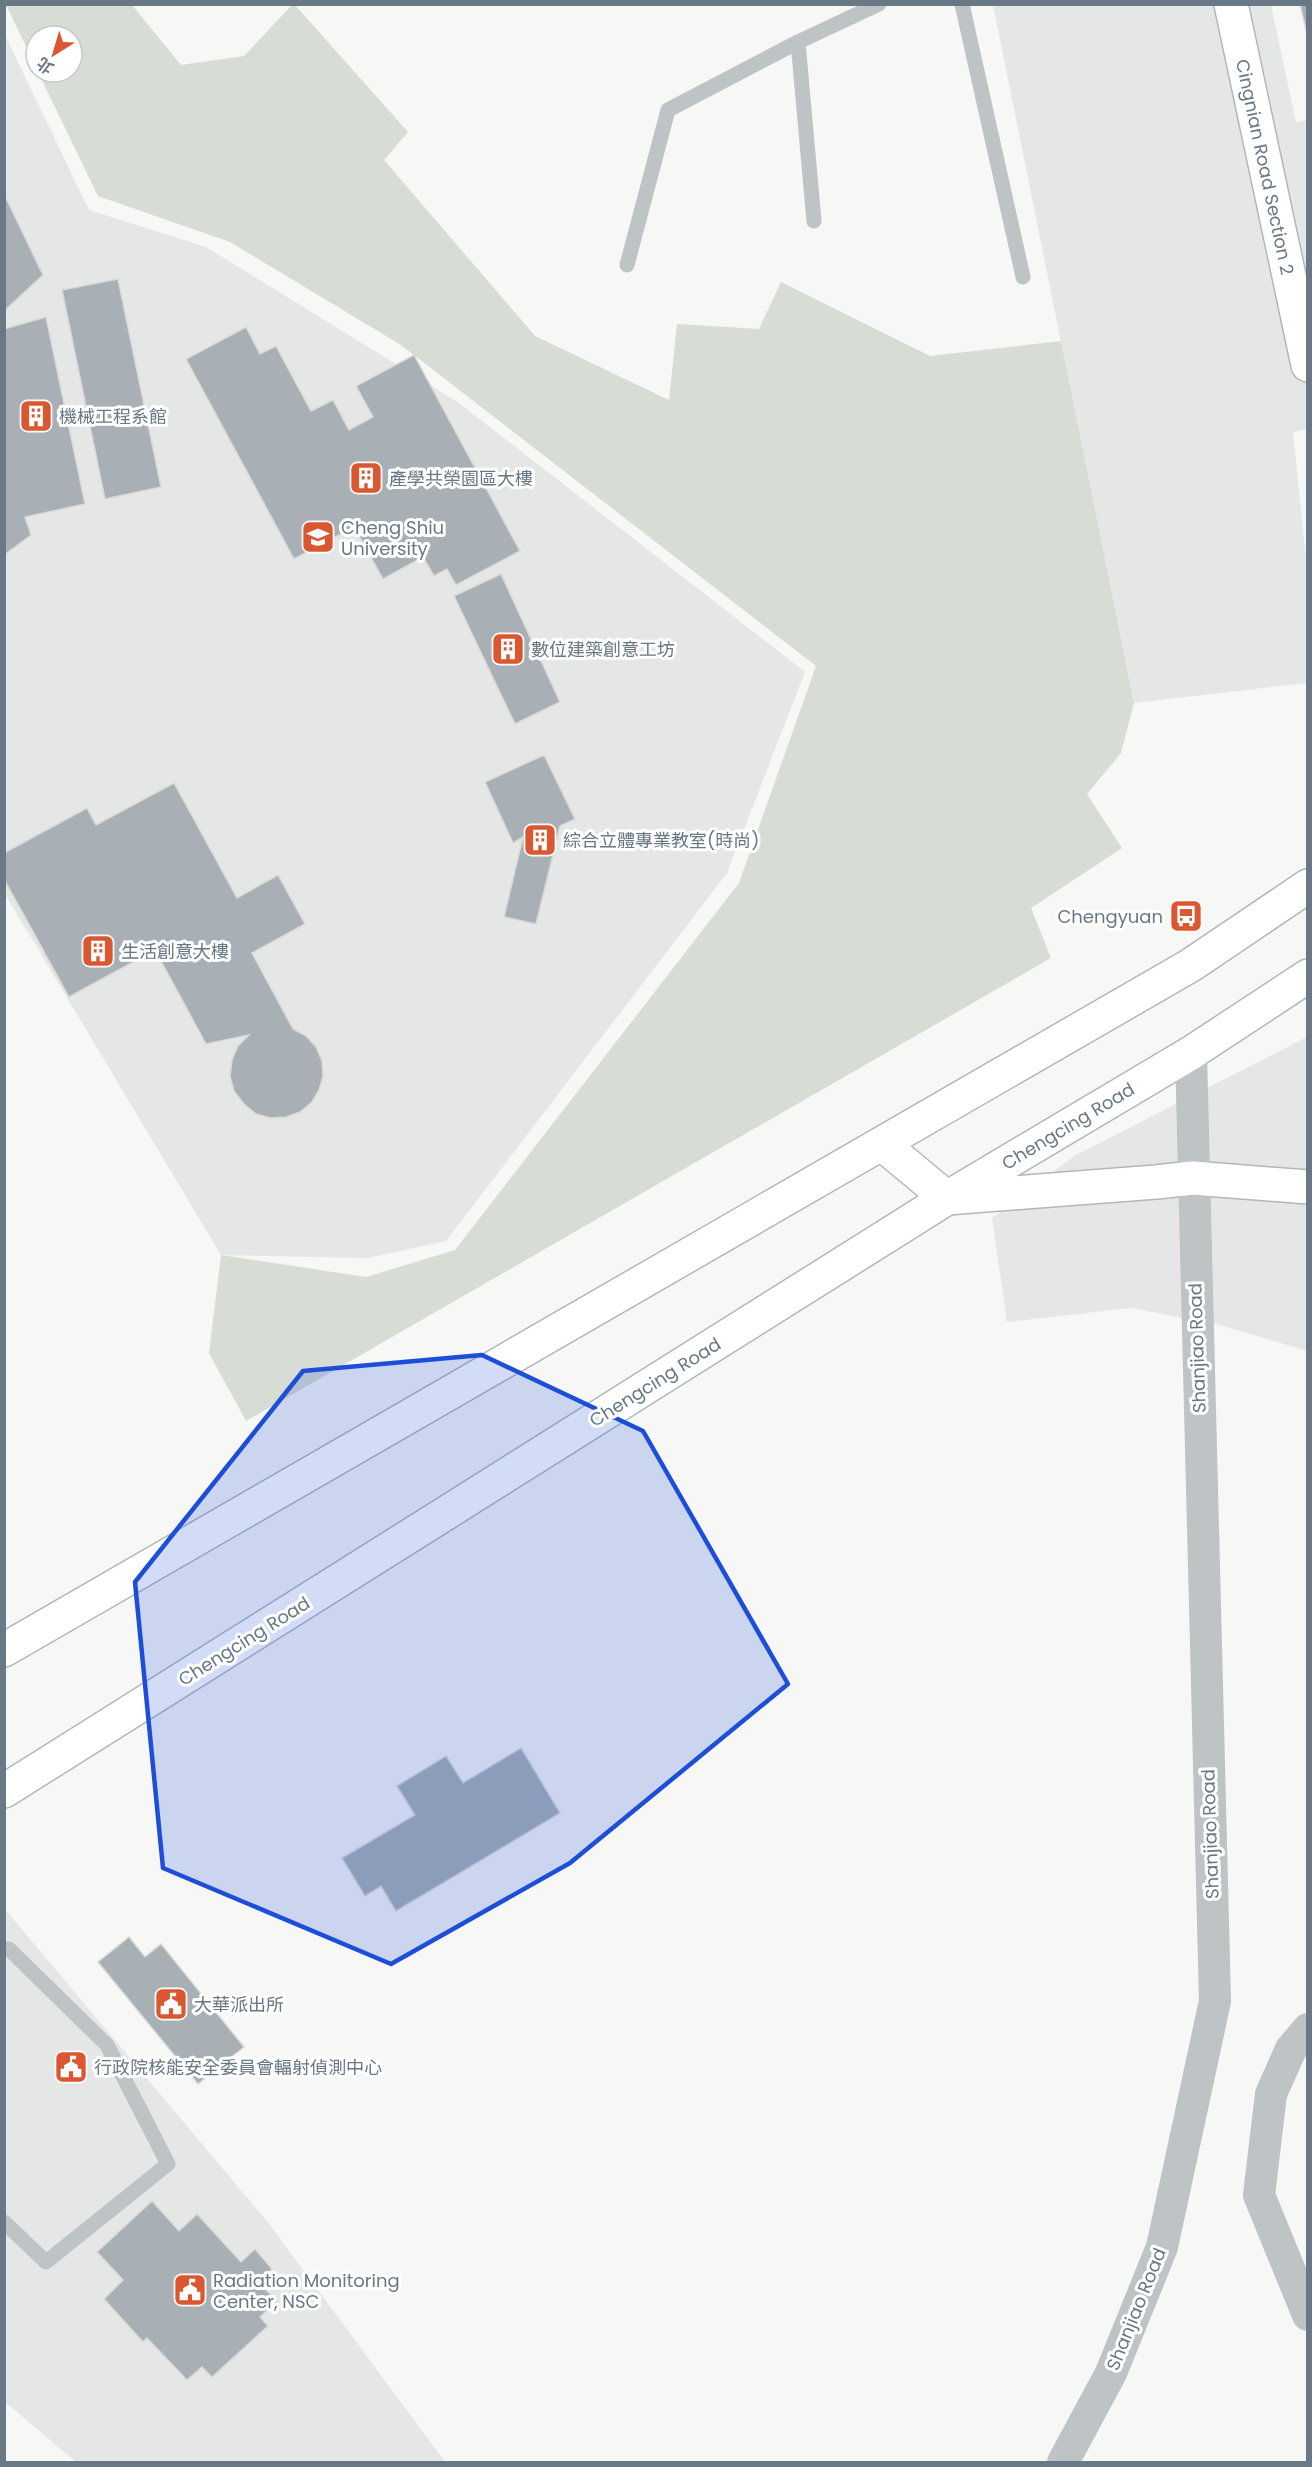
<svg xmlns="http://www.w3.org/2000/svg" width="1312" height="2467" font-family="Poppins,'Noto Sans TC',sans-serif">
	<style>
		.built { fill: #e5e6e6 }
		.green { fill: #d7dcd4 }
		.building { fill: #a8b0b5; stroke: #d9d9d7; stroke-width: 1.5 }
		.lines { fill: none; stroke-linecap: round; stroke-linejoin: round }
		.secondary-casing { stroke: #b1b7bb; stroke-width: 36 }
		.lane { stroke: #bec3c6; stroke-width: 15 }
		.street { stroke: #bec3c6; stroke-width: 32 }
		.secondary { stroke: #fff; stroke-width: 33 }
		.marked { fill: #1d4ed8; fill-opacity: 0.2; stroke: #1d4ed8; stroke-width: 4.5; stroke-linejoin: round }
		.labels { text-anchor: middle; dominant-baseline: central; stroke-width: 6; stroke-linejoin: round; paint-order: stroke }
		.street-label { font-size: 18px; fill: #687884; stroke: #fff }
		.poi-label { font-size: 18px; fill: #687884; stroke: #fff; text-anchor: start }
	</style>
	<rect width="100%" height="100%" fill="#f7f7f5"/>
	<!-- built -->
	<g class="built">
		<path d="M993,5H1271L1296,122L1307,120L1308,429L1293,432L1307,569V683L1134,703Z"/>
		<path d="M5,35L89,210L206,247L459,403L805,672L727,873L446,1241L368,1258L221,1255L5,894Z"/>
		<path d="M1307,1037V1351L1220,1325L1131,1308L1007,1322L992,1218L1074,1156Z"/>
		<path d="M4,1908L270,2225L445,2462H76L5,2402Z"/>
	</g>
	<!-- green -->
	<path class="green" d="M6,5H132L181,65L244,56L292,5H295L408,132L384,160L535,336L669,400L677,324L759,329L781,282L930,356L1061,341L1134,703L1121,753L1087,794L1122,848L1031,908L1051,958L246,1421L209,1353L221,1255L366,1277L455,1250L739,883L816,666L401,345L230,242L98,196L38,72H72V36H36V67Z"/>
	<!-- building -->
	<g class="building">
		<path d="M1300,4H1308V38Z"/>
		<path d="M7,200L43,275L4,311V201Z"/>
		<path d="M118,279L161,487L105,499L62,290Z"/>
		<path d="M46,317L85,504L25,517L31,535L4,555V329Z"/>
		<path d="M246,327L260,354L276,346L311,411L333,400L349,430L373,417L356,386L414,355L520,551L456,585L447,569L434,576L423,557L383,579L354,527L294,559L186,359Z"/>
		<path d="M501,574L560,702L515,724L454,596Z"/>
		<path d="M544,755L575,819L560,826L536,924L504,917L523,837L513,843L485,782Z"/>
		<path d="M174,783L237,898L278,875L305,924L252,953L293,1029L306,1036L316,1047L322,1061L323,1076L319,1090L312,1102L300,1112L286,1117L271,1118L256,1114L244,1104L234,1091L230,1076L232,1060L238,1046L249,1035L206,1044L155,950L69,997L4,879V853L87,808L96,825Z"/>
		<path d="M521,1748L560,1813L396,1911L381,1886L365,1896L342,1858L415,1815L397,1786L446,1756L463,1783Z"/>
		<path d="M129,1937L145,1957L161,1944L244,2047L198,2084L98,1962Z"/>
		<path d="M152,2201L179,2231L197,2214L241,2262L255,2249L272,2269L258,2282L277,2301L260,2317L268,2326L212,2377L202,2367L187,2380L147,2338L143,2342L104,2299L123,2280L97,2252Z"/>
	</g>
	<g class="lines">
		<!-- secondary casing -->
		<g class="secondary-casing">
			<g id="secondary">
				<path d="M1231,4L1308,365"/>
				<path d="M882,1144L947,1198L1156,1182L1193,1178L1308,1187"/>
				<path d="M4,1650L1191,965L1308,886"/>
				<path d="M4,1791L947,1198L1191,1053L1308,976"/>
			</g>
		</g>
		<!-- lane -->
		<g class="lane">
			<path d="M962,4L1023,277"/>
			<path d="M798,42L814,221"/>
			<path d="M627,265L668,110L798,42L879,4"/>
			<path d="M4,1949H9L107,2045L168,2164L46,2262L4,2222"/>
		</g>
		<!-- street -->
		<g class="street">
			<path d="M1308,2029L1291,2049L1271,2094L1259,2195L1308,2315"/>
			<path d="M1063,2462L1111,2373L1162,2247L1215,2001L1191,1053"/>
		</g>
		<!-- secondary -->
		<use href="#secondary" class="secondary"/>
	</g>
	<!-- marked area -->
	<path class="marked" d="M482,1355L643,1431L788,1684L570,1863L391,1964L163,1868L135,1582L303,1371Z"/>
	<!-- icons -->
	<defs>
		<g id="building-square" transform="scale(1.725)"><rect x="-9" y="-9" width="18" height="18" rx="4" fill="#da5732" stroke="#fff"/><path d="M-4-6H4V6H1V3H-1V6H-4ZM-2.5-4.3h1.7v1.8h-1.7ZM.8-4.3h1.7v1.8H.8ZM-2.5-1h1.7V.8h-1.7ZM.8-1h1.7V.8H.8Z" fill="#fff"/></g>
		<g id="university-square" transform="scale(1.725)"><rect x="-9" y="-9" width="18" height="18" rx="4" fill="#da5732" stroke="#fff"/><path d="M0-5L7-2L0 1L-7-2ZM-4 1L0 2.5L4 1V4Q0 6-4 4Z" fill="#fff"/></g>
		<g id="bus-square" transform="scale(1.725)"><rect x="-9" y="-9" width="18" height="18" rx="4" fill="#da5732" stroke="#fff"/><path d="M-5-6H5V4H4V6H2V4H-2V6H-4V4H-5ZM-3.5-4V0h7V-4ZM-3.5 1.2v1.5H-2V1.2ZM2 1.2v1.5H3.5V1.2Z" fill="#fff"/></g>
		<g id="civic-square" transform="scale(1.725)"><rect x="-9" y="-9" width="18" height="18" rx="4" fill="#da5732" stroke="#fff"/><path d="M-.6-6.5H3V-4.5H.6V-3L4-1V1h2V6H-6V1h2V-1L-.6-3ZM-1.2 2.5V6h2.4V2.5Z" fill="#fff"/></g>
	</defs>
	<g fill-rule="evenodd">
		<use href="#building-square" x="36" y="416"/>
		<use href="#building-square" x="366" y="478"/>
		<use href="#university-square" x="318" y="537"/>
		<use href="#building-square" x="508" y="649"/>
		<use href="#building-square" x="540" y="840"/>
		<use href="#bus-square" x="1186" y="916"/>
		<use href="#building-square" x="98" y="951"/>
		<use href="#civic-square" x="171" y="2004"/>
		<use href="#civic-square" x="71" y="2067"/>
		<use href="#civic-square" x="190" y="2290"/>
	</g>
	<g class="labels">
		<!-- street labels -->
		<g class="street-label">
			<text transform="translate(1265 167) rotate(78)">Cingnian Road Section 2</text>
			<text transform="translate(1068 1126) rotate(-31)">Chengcing Road</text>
			<text transform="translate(1197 1348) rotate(-92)">Shanjiao Road</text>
			<text transform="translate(655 1382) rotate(-32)">Chengcing Road</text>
			<text transform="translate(244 1641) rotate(-32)">Chengcing Road</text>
			<text transform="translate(1210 1834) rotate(-92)">Shanjiao Road</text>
			<text transform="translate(1136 2309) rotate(-68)">Shanjiao Road</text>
		</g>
		<!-- poi labels -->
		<g class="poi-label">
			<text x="59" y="416">機械工程系館</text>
			<text x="389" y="478">產學共榮園區大樓</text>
			<text x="341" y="527">Cheng Shiu<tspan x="341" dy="21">University</tspan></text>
			<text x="531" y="649">數位建築創意工坊</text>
			<text x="563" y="840">綜合立體專業教室(時尚)</text>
			<text x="1163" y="916" text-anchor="end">Chengyuan</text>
			<text x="121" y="951">生活創意大樓</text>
			<text x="194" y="2004">大華派出所</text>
			<text x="94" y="2067">行政院核能安全委員會輻射偵測中心</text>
			<text x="213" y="2280">Radiation Monitoring<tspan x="213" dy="21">Center, NSC</tspan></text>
		</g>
	</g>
	<!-- border -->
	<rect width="1312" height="2467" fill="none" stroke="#687884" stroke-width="12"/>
	<!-- north arrow -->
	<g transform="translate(54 54) rotate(217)"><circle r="28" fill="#ffffff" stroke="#c3c9ce" stroke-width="1.5"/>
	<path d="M0-4.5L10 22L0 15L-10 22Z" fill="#da5732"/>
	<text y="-9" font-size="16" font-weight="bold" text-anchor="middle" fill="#687884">北</text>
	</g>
</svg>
